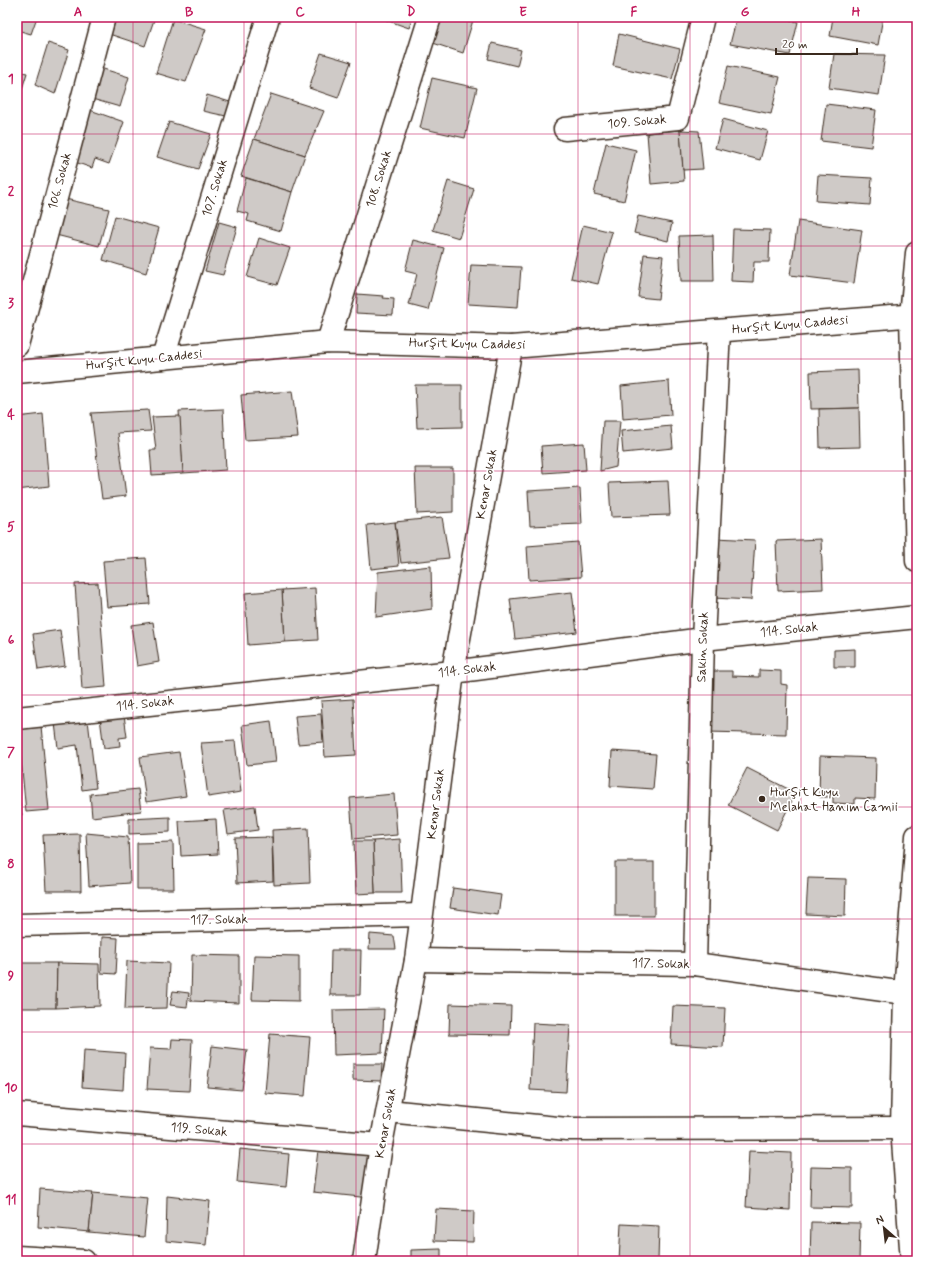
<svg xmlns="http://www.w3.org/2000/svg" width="934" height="1278" font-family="Mynerve,sans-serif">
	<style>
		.building { fill: #cfcac7; stroke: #3b2a1e }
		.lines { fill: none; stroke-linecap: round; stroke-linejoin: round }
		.minor-casing { stroke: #3b2a1e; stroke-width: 25 }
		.tertiary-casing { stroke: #3b2a1e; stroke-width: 25 }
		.minor { stroke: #fff; stroke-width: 22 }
		.tertiary { stroke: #fff; stroke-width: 22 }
		.grid { fill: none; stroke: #c2185b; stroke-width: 1; stroke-opacity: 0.55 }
		.poi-dot { fill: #3b2a1e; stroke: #fff; stroke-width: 1.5 }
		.labels { text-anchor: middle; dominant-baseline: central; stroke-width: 3.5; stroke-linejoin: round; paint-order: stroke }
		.street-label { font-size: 13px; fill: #3b2a1e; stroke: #fff }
		.poi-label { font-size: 13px; fill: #3b2a1e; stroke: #fff; text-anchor: start }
		.neatline { fill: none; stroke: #c2185b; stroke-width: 1.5 }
		.grid-label { font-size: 13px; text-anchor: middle; font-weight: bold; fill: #c2185b }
	</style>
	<rect width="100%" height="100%" fill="#fff"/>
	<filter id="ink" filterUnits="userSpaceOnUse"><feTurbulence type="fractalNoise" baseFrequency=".025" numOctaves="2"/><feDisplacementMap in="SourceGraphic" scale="8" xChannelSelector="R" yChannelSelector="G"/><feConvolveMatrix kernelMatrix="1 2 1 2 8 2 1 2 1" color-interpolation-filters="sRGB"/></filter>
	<g filter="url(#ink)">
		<!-- building -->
		<g class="building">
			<path d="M17,17H37L31,34L17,30Z"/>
			<path d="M114,17H155L145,46L109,34Z"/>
			<path d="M387,17H413L409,28L386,20Z"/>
			<path d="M441,17H474L463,53L433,43Z"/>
			<path d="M649,17H665L664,21Z"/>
			<path d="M737,17H775L798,22L790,55L730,44Z"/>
			<path d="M833,17H883L878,45L830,36Z"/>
			<path d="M173,19L206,29L186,82L156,73Z"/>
			<path d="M619,34L680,49L672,79L613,66Z"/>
			<path d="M48,43L69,50L55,94L35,85Z"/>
			<path d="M492,43L521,50L517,66L488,59Z"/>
			<path d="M321,53L351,62L338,98L309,88Z"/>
			<path d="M834,54L885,55L879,95L829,88Z"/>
			<path d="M94,66L129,77L120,107L85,97Z"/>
			<path d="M728,66L780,77L771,114L719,103Z"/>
			<path d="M17,71L27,73L17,105Z"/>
			<path d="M432,78L477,88L465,138L420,128Z"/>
			<path d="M271,94L324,111L305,155L254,139Z"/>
			<path d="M207,95L230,102L226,116L203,111Z"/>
			<path d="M826,104L876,110L871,147L821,141Z"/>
			<path d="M90,110L124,122L109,164L95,159L92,168L72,161Z"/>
			<path d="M723,119L768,131L760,160L715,148Z"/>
			<path d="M169,122L211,134L198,169L157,157Z"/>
			<path d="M680,130L684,181L651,184L647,133Z"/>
			<path d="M680,130L699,131L703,169L683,170Z"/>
			<path d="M254,139L305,155L292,192L241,176Z"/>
			<path d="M606,143L636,150L624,201L594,194Z"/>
			<path d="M818,175L872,178L870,205L816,201Z"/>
			<path d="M246,178L292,192L281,231L247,221L249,214L237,211Z"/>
			<path d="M448,181L474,189L459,238L433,230Z"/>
			<path d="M61,198L109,209L99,246L52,234Z"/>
			<path d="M115,216L159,228L146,273L103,260Z"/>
			<path d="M638,216L672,223L668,241L634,233Z"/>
			<path d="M798,221L862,230L854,283L790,275Z"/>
			<path d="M219,222L237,227L223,275L205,271Z"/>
			<path d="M583,225L612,232L598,284L571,278Z"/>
			<path d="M733,229L770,230L769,262H754L753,282L731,281Z"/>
			<path d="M713,235L714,281H681L679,236Z"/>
			<path d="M259,238L290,248L277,285L247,277Z"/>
			<path d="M413,240L444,248L428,310L409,305L417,274L405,271Z"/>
			<path d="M644,254L663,256L658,299L638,297Z"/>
			<path d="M471,265L521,267L518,307L468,304Z"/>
			<path d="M357,294L384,296L383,298L394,299L393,315L356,313Z"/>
			<path d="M858,370L859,408L811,409L810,372Z"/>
			<path d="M669,381L671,415L623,419L621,386Z"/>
			<path d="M415,385H462V427L417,428Z"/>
			<path d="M292,391L298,437L245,440L241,395Z"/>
			<path d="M859,408L860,447L820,448L819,409Z"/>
			<path d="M223,409L226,470L183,473L179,411Z"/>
			<path d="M148,410L151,431L118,433L126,496L102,499L91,413Z"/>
			<path d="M43,414L49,486L17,490V417Z"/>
			<path d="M180,416L183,473L152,475L150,450H156L152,417Z"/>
			<path d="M603,421H620L616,467L600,471Z"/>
			<path d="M671,426L673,448L623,453L621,431Z"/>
			<path d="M584,443L586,470L543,473L541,446Z"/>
			<path d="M415,468H453V512L417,514Z"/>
			<path d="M668,481L670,515L611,517L609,483Z"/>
			<path d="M580,488L582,524L530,526L528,491Z"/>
			<path d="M442,517L449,558L401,563L395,522Z"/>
			<path d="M395,522L399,566L371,569L367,525Z"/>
			<path d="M716,538L755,540L751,600L713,598Z"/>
			<path d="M821,539L823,589L778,591L776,541Z"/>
			<path d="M578,542L581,577L529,580L527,546Z"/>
			<path d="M146,558L150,604L107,607L103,561Z"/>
			<path d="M431,566L432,609L376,617L378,572Z"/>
			<path d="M98,583L106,687L82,689L75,584Z"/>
			<path d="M315,588L318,640L285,642L282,590Z"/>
			<path d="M282,590L285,642L248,645L245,593Z"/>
			<path d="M572,592L577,632L515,639L510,599Z"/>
			<path d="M153,622L159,662L137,666L131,625Z"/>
			<path d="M60,630L65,666L38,670L33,634Z"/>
			<path d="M855,649V667H834V650Z"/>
			<path d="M759,670L781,671V684L787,685L786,734L708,732L709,685H713V671H732V676L759,677Z"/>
			<path d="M353,699L356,755L325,757L321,701Z"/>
			<path d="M321,714L323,742L298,744L295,716Z"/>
			<path d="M124,715L127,737L119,738L120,746L104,748L100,718Z"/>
			<path d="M88,720L96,788L82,790L77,745L58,748L55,723Z"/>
			<path d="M271,721L276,762L247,765L242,725Z"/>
			<path d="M41,726L49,810L26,812L18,729Z"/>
			<path d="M235,741L241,792L208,797L201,743Z"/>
			<path d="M612,751L656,754L653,789L610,786Z"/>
			<path d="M179,752L186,796L146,802L140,757Z"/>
			<path d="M820,756L876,758L875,799L855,798V804L833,803V797H819Z"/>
			<path d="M747,768L796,793L777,830L728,805Z"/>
			<path d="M17,789L22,815L17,816Z"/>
			<path d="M138,789L141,811L92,817L90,794Z"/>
			<path d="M394,794L397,835L353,839L350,798Z"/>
			<path d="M255,806L258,830L228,834L224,810Z"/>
			<path d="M170,817V832L129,834V819Z"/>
			<path d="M216,819L218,854L181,856L179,821Z"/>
			<path d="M308,828L310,883L274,885L272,830Z"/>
			<path d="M86,833L128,837L130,883L89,886Z"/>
			<path d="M80,834L81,891H46L43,835Z"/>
			<path d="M272,837L273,881L237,883L235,838Z"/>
			<path d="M400,839L402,893H375L373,841Z"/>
			<path d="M354,841H373L375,893L356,894Z"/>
			<path d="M173,842L174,889H137V843Z"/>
			<rect x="615" y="862" width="39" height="54"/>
			<path d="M808,878L846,879L845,916L806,914Z"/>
			<path d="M453,888L501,895L498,915L450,908Z"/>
			<path d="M370,934L394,936L396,949H369Z"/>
			<path d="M102,937L118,938L116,974L101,973Z"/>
			<path d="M331,950H361L360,995H330Z"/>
			<path d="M192,955L239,956V1003L191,1001Z"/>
			<path d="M254,955L299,956V1001L252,1000Z"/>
			<path d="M127,961L169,963L167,1008L125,1009Z"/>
			<path d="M17,963H57L56,1008H17Z"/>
			<path d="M57,963L99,964L100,1006L56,1008Z"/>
			<path d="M173,991L189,993L187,1007L170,1005Z"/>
			<path d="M450,1004L511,1006L510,1035L449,1034Z"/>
			<path d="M673,1006L725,1008L723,1047L671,1044Z"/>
			<path d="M384,1009L382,1053L334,1055L333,1010Z"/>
			<path d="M533,1023L570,1025L566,1092L530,1090Z"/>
			<path d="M270,1034L310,1037L305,1096L265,1093Z"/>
			<path d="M172,1039L192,1040L189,1091L147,1089L150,1048L171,1049Z"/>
			<path d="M212,1046L247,1050L242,1090L207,1087Z"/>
			<path d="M84,1050L125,1053L123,1090L82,1087Z"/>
			<path d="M353,1064H382L381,1081L353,1080Z"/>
			<path d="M240,1149L289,1154L286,1187L237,1182Z"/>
			<path d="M318,1150L374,1156L370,1198L313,1192Z"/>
			<path d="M749,1151L791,1153L790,1210L746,1207Z"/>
			<path d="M811,1167L852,1168V1208L810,1207Z"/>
			<path d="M40,1189L93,1193L89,1232L38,1227Z"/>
			<path d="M93,1193L148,1198L144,1237L89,1232Z"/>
			<path d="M167,1196L210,1201L206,1245L166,1241Z"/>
			<path d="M436,1209L474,1211L473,1242L434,1241Z"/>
			<path d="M811,1222L860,1223L859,1261H810Z"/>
			<path d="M621,1224L659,1226L658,1261H619Z"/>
			<path d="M441,1249V1261H411V1250Z"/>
		</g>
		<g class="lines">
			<!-- minor casing -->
			<g class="minor-casing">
				<g id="minor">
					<path d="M565,129L678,118L703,17"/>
					<path d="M917,253L911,316L917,561"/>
					<path d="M328,342L430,17"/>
					<path d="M17,345L104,17"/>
					<path d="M163,358L268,17"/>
					<path d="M17,718L453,672L703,639L917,617"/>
					<path d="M17,925L421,915"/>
					<path d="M416,960L695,964L905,993"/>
					<path d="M695,964L703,639L719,331"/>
					<path d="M388,1111L567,1129L902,1128"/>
					<path d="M17,1114L381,1145"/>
					<path d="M17,1257L84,1261"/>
					<path d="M364,1261L381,1145L416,960L453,672L511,347"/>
					<path d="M912,1261L902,1128L905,993L917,836"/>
				</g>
			</g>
			<!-- tertiary casing -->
			<g class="tertiary-casing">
				<path id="tertiary" d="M17,372L328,342L511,347L917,315"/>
			</g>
			<!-- minor -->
			<use href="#minor" class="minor"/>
			<!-- tertiary -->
			<use href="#tertiary" class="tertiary"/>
		</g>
	</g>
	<!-- grid -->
	<path class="grid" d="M133,17V1261M244,17V1261M356,17V1261M467,17V1261M578,17V1261M690,17V1261M801,17V1261M17,134H917M17,246H917M17,359H917M17,471H917M17,583H917M17,695H917M17,807H917M17,919H917M17,1032H917M17,1144H917"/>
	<!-- markers -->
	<circle class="poi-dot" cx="762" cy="799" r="4"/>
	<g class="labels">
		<!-- street labels -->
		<g class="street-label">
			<text transform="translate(637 122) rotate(-5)">109. Sokak</text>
			<text transform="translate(379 179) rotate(-73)">108. Sokak</text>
			<text transform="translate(60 181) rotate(-75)">106. Sokak</text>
			<text transform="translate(215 188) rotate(-73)">107. Sokak</text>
			<text transform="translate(790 325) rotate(-5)">Hurşit Kuyu Caddesi</text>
			<text transform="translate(467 344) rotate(1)">Hurşit Kuyu Caddesi</text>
			<text transform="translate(144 360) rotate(-6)">Hurşit Kuyu Caddesi</text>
			<text transform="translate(487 484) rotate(-80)">Kenar Sokak</text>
			<text transform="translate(789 630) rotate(-6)">114. Sokak</text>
			<text transform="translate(703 647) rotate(-88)">Sakin Sokak</text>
			<text transform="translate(467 670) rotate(-7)">114. Sokak</text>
			<text transform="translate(145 704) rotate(-6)">114. Sokak</text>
			<text transform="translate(436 804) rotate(-83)">Kenar Sokak</text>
			<text transform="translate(219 920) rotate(-1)">117. Sokak</text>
			<text transform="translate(661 964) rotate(1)">117. Sokak</text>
			<text transform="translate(386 1123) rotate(-80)">Kenar Sokak</text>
			<text transform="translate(199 1130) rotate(5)">119. Sokak</text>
		</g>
		<!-- poi labels -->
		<g class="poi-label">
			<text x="770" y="792">Hurşit Kuyu<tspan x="770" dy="15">Melahat Hanım Camii</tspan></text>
		</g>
	</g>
	<!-- margin -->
	<rect width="934" height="1278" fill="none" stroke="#fff" stroke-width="44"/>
	<!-- north arrow -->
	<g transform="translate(884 1228) rotate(332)" stroke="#ffffff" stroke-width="3" paint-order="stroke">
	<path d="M0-3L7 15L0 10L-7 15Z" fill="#3b2a1e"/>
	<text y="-6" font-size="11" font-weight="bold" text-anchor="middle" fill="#3b2a1e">N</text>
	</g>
	<!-- scale -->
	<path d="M776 48v6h81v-6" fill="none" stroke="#3b2a1e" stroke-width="2"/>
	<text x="782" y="48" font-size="12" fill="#3b2a1e" stroke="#ffffff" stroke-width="3" paint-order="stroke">20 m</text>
	<rect x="22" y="22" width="890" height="1234" class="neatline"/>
	<g class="grid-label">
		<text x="78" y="16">A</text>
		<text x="189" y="16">B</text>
		<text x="300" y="16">C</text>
		<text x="411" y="16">D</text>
		<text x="523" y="16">E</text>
		<text x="634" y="16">F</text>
		<text x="745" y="16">G</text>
		<text x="856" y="16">H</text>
		<text x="11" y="83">1</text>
		<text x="11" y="195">2</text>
		<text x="11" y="307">3</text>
		<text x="11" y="419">4</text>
		<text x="11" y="531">5</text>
		<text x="11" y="644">6</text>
		<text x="11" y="756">7</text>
		<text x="11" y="868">8</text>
		<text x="11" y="980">9</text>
		<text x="11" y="1092">10</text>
		<text x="11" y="1204">11</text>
	</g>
</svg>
